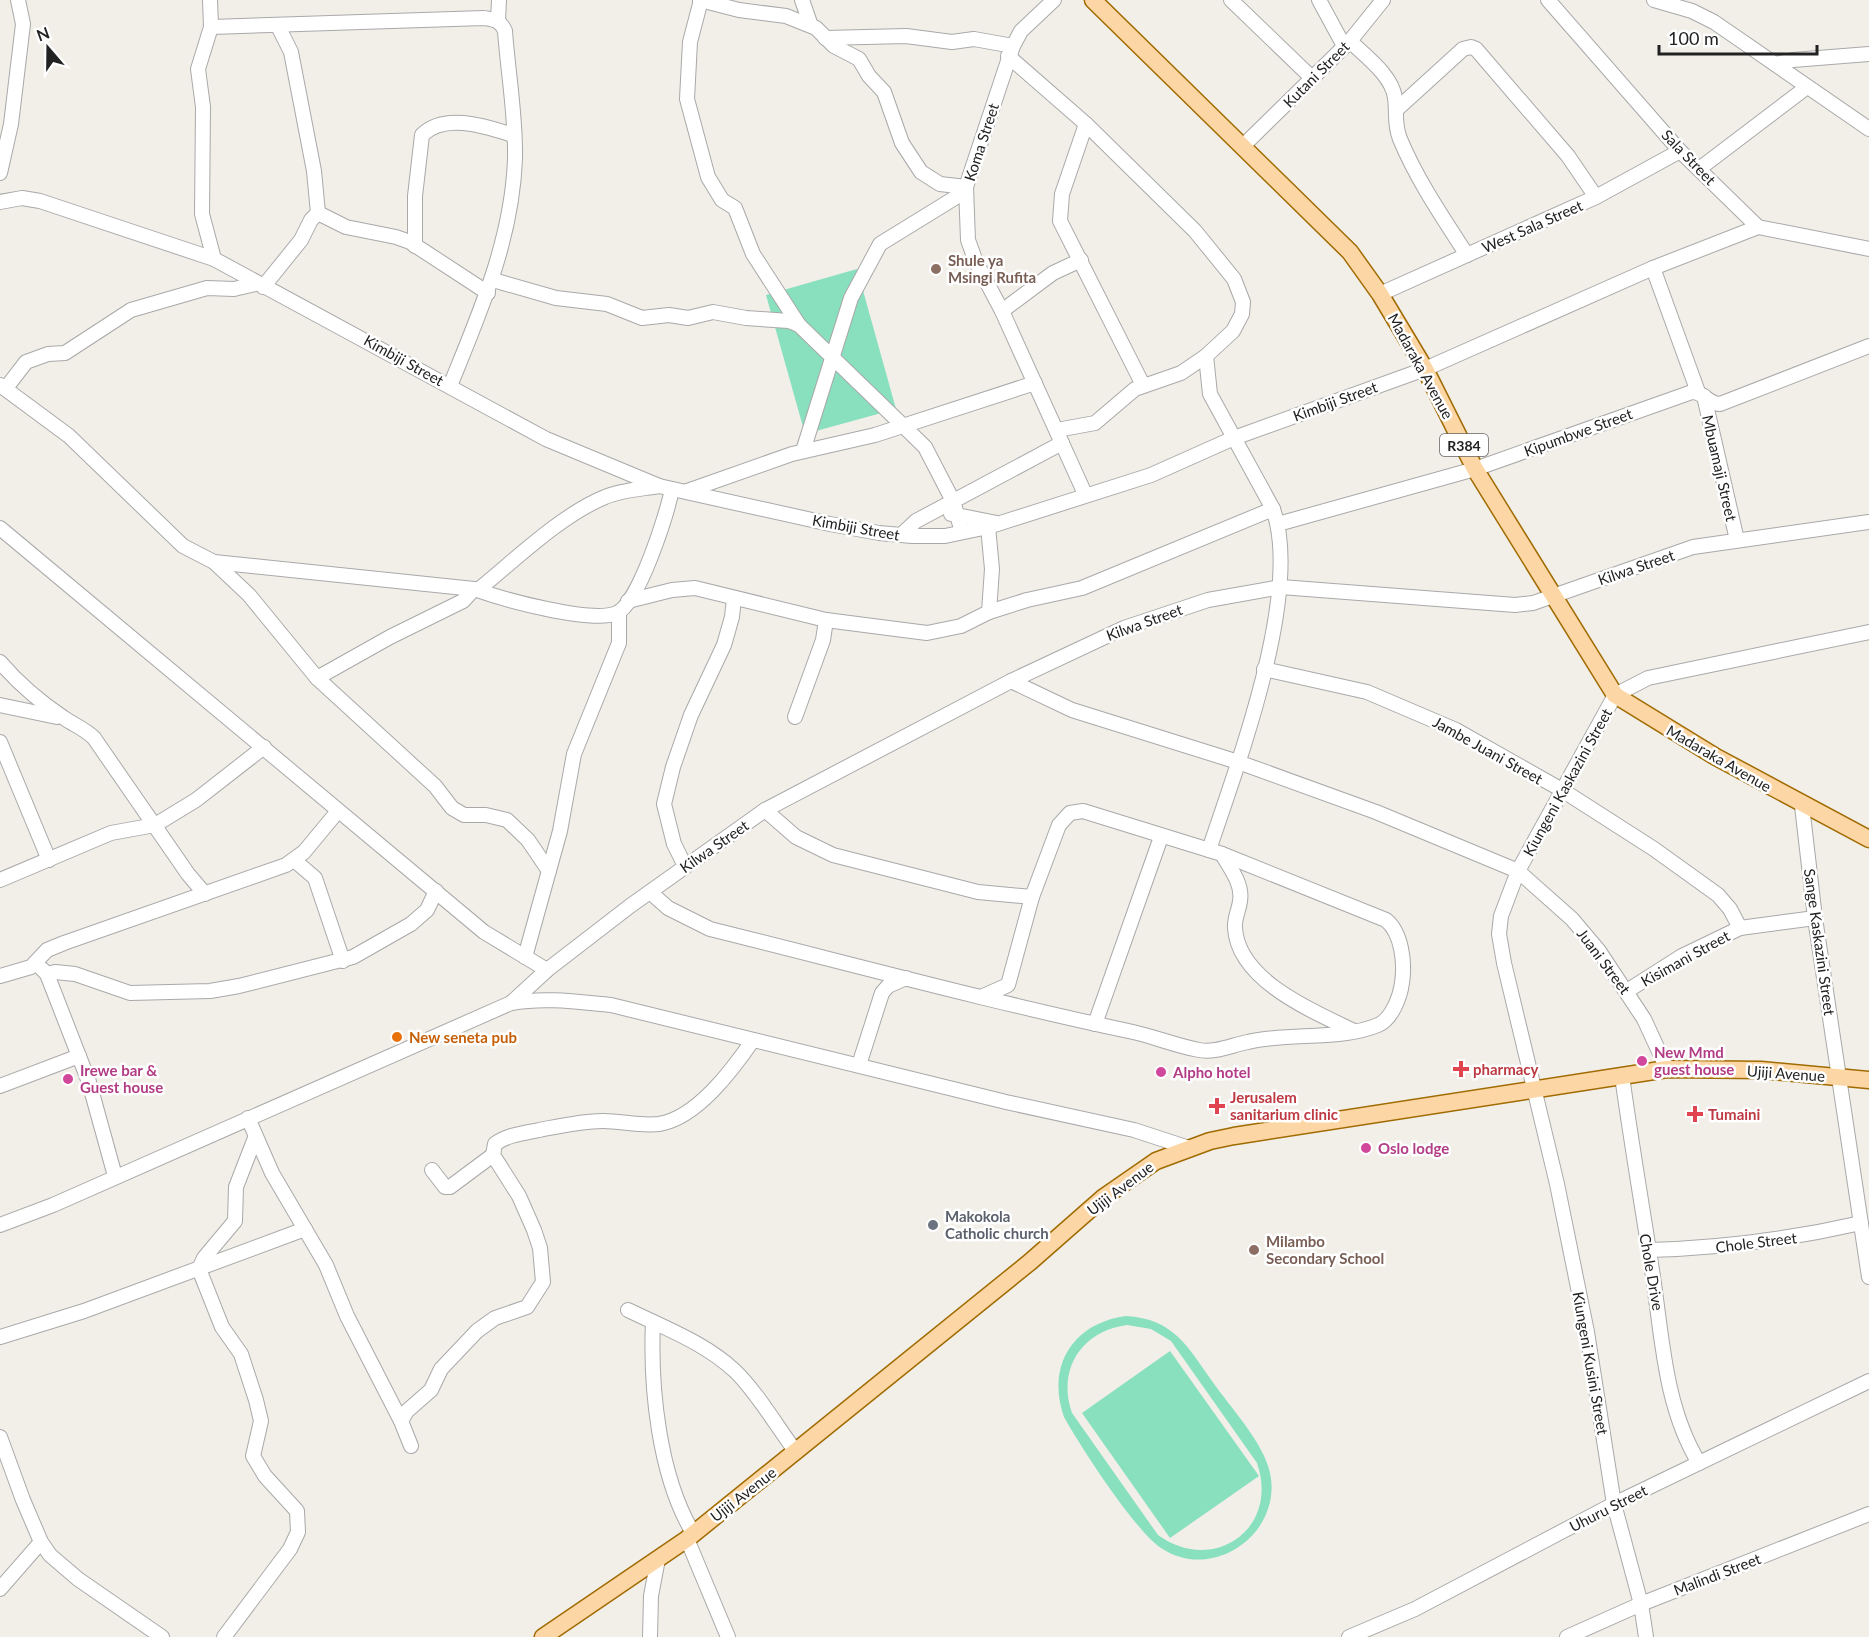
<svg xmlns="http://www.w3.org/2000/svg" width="1869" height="1637" font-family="Lato,sans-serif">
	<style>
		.pitch { fill: #88e0be; fill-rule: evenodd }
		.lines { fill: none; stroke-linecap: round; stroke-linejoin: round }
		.minor-casing { stroke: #a9a9a9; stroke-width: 16 }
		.major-casing { stroke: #a06b00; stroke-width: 19 }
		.minor { stroke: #fff; stroke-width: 14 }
		.major { stroke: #fcd6a4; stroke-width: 16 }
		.education-dot { fill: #8d6e63; stroke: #fff; stroke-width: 2 }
		.food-dot { fill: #e8710a; stroke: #fff; stroke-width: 2 }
		.hotel-dot { fill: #d1479c; stroke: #fff; stroke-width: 2 }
		.health-dot { fill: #e0444e; stroke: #fff; stroke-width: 2 }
		.worship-dot { fill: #6b7280; stroke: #fff; stroke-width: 2 }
		.labels { text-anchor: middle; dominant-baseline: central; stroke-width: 5; stroke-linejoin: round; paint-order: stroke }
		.shield { fill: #fff; stroke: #646464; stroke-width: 1.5 }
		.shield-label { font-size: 14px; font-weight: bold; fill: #222 }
		.street-label { font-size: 15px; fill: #222; stroke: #fff }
		.education-label { font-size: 15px; font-weight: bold; fill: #785e54; stroke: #fff; text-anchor: start }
		.food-label { font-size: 15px; font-weight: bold; fill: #c56008; stroke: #fff; text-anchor: start }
		.hotel-label { font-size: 15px; font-weight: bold; fill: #b23c85; stroke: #fff; text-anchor: start }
		.health-label { font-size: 15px; font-weight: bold; fill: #be3a42; stroke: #fff; text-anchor: start }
		.worship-label { font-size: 15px; font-weight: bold; fill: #5b616d; stroke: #fff; text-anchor: start }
	</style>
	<rect width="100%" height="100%" fill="#f2efe9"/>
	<!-- pitch -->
	<g class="pitch">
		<path d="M857,269L896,409L805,434L766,295Z"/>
		<path d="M1126,1316C1174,1319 1187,1346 1212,1381C1230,1407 1264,1443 1270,1473C1283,1533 1213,1583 1161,1548C1136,1532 1080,1446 1064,1417C1046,1366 1073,1323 1126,1316ZM1127,1325L1151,1329L1171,1341L1257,1463C1280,1529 1213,1575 1158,1535L1072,1413C1057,1370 1081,1331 1127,1325Z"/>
		<path d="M1170,1351L1259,1476L1170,1538L1082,1413Z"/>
	</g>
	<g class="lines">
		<!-- minor casing -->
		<g class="minor-casing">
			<g id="minor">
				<path d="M210,0L211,27L198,69L203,107L202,214L214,259"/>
				<path d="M700,0L739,10L786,16L816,28L834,46L859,59L869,76L884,92L902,143L921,172L940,184L966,187"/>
				<path d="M701,0L690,42L687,99L708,177L722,200L735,208L753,254L799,325L925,447L953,501L962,532"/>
				<path d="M802,0L810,23"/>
				<path d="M1054,0L1021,31L1013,46L966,187L968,240L976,262L1002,311L1085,494"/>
				<path d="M1231,0L1312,78"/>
				<path d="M1319,0L1344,46"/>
				<path d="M1548,0L1680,151L1758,227L1869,249"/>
				<path d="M1654,0L1692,11L1714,22L1869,129"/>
				<path d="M498,21L499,0"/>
				<path d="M278,26L291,52L314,171L318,213"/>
				<path d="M211,27L484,18C495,20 500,20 505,31C508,73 516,117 515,159C512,240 480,312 450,386"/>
				<path d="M825,38L906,36L952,42L974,39L1013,46"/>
				<path d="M1350,41C1365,56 1392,75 1395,98C1397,112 1394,125 1400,139C1417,180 1443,218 1467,255"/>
				<path d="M1008,56L1086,124L1195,231L1234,279L1243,302L1242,314L1233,331L1206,356L1181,373L1135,389L1095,423L1057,430"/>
				<path d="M1775,64L1793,60L1869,54"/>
				<path d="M1396,110L1463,49L1471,47L1476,49L1568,156L1596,197"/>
				<path d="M1086,124L1062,194L1060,221L1143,385"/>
				<path d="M1244,145L1350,41L1383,0"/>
				<path d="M1699,169L1807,87"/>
				<path d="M0,173L11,124L23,24L18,0"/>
				<path d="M0,202L22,198L40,201L214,259L546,439L659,486L830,524L879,533L912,536H945L988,527L1151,475L1234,438L1425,369L1653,268L1758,227"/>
				<path d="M415,246V196L422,135C445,112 487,127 513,135"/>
				<path d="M1653,268L1698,392"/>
				<path d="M493,280L556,298L607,304L642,318L669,315L688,318L713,312L746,318L789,321L799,325"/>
				<path d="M263,287L301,240L311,220L318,213L346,227L396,237L410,242L488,293"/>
				<path d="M1380,294L1596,197L1680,151"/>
				<path d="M1002,311L1053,273L1081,260"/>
				<path d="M1206,356L1210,394L1273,509C1303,593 1237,765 1209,850"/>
				<path d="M0,385L69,436L183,546L214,562L474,589C502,599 591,624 617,613C639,603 667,514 672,489"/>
				<path d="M6,388L26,362L48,354L65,353L131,310L207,288L234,289L255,284"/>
				<path d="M1704,396L1737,540"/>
				<path d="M803,451L851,298L880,244L966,191"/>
				<path d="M687,491L792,454L875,435L1035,383"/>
				<path d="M951,514L997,523"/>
				<path d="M1278,524L1475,469L1692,392C1704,392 1708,404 1720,404L1869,346"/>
				<path d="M0,528L484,932L547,970"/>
				<path d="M901,535L916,521L1062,443"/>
				<path d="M214,562L249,595L317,678L435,786L452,808L464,815H486L507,820L528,840L549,871"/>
				<path d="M478,590C515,560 561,515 605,497C621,490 642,489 659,486"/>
				<path d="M628,601L672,590L695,588L826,620L927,633L961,626L989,612L992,569L988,527"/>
				<path d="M989,612L1027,600L1082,588L1273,509"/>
				<path d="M0,662C18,683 40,702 64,718C74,725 85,729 94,738L188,874L205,894"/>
				<path d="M1264,669L1367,692L1456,730L1562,790L1654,849L1718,895L1730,909L1740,928"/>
				<path d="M317,678L390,637L463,601L474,589"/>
				<path d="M1011,681L1072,710L1238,762L1376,812L1518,871L1572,919L1599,951L1644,1019L1667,1069"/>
				<path d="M0,705L57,717"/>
				<path d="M795,717L823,640L826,620"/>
				<path d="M0,742L49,860"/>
				<path d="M1802,806L1815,918L1869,1277"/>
				<path d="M1222,854C1230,868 1243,884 1240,901C1239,910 1234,919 1235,928C1238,980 1312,1011 1352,1030"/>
				<path d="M294,860L315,878L343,961"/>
				<path d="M685,866L674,844L664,804L673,767L691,715L724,645L732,617L734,598"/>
				<path d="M0,880L111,833L155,825L196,800L264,747"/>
				<path d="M650,892L668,908L710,929C851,964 991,1002 1133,1032C1155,1037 1177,1046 1199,1050C1215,1053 1232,1045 1248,1042C1288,1032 1340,1041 1378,1025C1392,1019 1400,997 1402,983C1405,963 1402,933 1386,920L1222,854L1083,811L1070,813L1059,825L1032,897L978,892L833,855L796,837L765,810"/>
				<path d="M525,957L560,831L574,754L619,643V612"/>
				<path d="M42,969L47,974L89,1082L115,1176"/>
				<path d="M47,974L55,972L75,974L130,993L210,991L239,986L353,957L411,924L427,910L436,891"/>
				<path d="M0,976L31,967L47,950L64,943L286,865L304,852L338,811"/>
				<path d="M1627,991L1682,956L1740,928L1815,918"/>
				<path d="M981,997L1008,985L1032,897"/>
				<path d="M511,1003L547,970L630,906L765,810L1011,681L1124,628L1208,600L1281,587L1515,605L1533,603L1693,547L1869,522"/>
				<path d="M1095,1024L1161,837"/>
				<path d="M859,1065L882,993L888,986L906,978"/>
				<path d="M1622,1076C1631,1141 1642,1205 1652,1270C1662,1334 1664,1406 1699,1463"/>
				<path d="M0,1086L79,1056"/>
				<path d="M248,1118L272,1173L326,1265L347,1316L401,1421L411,1446"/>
				<path d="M432,1170L445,1187H450L493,1155"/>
				<path d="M0,1225L53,1205L511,1003C545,997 578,1002 611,1005L1006,1102L1134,1130L1189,1148"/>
				<path d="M1649,1250C1721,1248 1791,1239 1861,1223"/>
				<path d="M628,1310C665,1328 705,1343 735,1371C756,1391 778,1428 796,1452"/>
				<path d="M653,1322C650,1388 659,1476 693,1533"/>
				<path d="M0,1337L84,1311L305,1229"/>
				<path d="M401,1421L407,1411L431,1390L441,1369L477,1331L495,1318L527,1307L543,1282L540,1248L534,1230L519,1196L493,1155L495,1144C506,1135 525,1133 539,1130C560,1126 582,1121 603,1121C622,1121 639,1126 659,1124C697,1118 733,1069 753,1040"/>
				<path d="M0,1437L23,1500L41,1542L50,1555L78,1579L162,1637"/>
				<path d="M687,1539L728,1637"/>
				<path d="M0,1589L41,1542"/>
				<path d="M224,1637L290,1549L298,1532L297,1511L265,1476L253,1456L261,1421L256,1400L241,1354L222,1327L199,1269L204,1258L235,1221L236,1187L255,1138"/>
				<path d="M650,1637L651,1596L658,1559"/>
				<path d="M1349,1637L1415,1609L1614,1504L1869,1381"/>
				<path d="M1567,1637L1641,1604L1869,1514"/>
				<path d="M1646,1637L1641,1604L1614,1504L1587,1332L1557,1184L1504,963L1499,934L1501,916L1518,871L1615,695L1648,678L1869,632"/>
			</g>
		</g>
		<!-- major casing -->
		<g class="major-casing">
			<g id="major">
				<path d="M1093,0L1350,252L1380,294L1425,369L1475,469L1615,695L1716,757L1869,839"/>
				<path d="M543,1637L687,1539L1030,1262L1104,1197L1156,1161L1210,1141L1234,1136L1667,1069L1761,1070L1869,1080"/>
			</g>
		</g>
		<!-- minor -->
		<use href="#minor" class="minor"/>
		<!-- major -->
		<use href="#major" class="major"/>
	</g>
	<!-- markers -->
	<g class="education-dot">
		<circle cx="936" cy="269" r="6"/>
		<circle cx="1254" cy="1250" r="6"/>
	</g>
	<circle class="food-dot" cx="397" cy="1037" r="6"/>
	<g class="hotel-dot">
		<circle cx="1642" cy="1061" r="6"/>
		<circle cx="1161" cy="1072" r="6"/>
		<circle cx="68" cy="1079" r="6"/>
		<circle cx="1366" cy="1148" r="6"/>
	</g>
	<g class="health-dot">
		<path d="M1458 1060h6v6h6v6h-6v6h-6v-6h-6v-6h6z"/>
		<path d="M1214 1097h6v6h6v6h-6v6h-6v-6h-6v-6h6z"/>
		<path d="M1692 1105h6v6h6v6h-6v6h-6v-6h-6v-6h6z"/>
	</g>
	<circle class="worship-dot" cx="933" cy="1225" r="6"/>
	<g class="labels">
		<!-- shield labels -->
		<rect class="shield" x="1440" y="434" width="48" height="22" rx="4.5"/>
		<g class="shield-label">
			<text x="1464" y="445">R384</text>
		</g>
		<!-- street labels -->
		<g class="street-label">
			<text transform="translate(1316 74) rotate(-45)">Kutani Street</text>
			<text transform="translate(981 142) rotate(-72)">Koma Street</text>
			<text transform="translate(1689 157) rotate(46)">Sala Street</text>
			<text transform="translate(1532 226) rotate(-24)">West Sala Street</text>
			<text transform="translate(404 360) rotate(29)">Kimbiji Street</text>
			<text transform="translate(1421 366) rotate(61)">Madaraka Avenue</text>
			<text transform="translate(1335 401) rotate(-20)">Kimbiji Street</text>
			<text transform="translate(1578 432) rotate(-20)">Kipumbwe Street</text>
			<text transform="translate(1720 468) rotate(77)">Mbuamaji Street</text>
			<text transform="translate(856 527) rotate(10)">Kimbiji Street</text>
			<text transform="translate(1636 567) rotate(-19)">Kilwa Street</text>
			<text transform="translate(1144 622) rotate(-20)">Kilwa Street</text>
			<text transform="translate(1488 750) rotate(29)">Jambe Juani Street</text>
			<text transform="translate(1719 758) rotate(30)">Madaraka Avenue</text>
			<text transform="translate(1567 782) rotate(-61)">Kiungeni Kaskazini Street</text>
			<text transform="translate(714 846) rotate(-35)">Kilwa Street</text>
			<text transform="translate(1820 942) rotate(82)">Sange Kaskazini Street</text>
			<text transform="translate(1685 958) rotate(-29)">Kisimani Street</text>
			<text transform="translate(1604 961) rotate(53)">Juani Street</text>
			<text transform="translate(1786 1073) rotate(4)">Ujiji Avenue</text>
			<text transform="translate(1120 1188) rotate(-37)">Ujiji Avenue</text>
			<text transform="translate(1756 1242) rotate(-7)">Chole Street</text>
			<text transform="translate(1652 1272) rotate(80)">Chole Drive</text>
			<text transform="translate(1591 1363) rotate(80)">Kiungeni Kusini Street</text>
			<text transform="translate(743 1494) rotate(-38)">Ujiji Avenue</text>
			<text transform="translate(1608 1508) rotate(-27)">Uhuru Street</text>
			<text transform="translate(1717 1574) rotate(-21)">Malindi Street</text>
		</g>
		<!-- education labels -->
		<g class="education-label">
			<text x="948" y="260">Shule ya<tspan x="948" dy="17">Msingi Rufita</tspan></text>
			<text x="1266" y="1241">Milambo<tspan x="1266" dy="17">Secondary School</tspan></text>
		</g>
		<!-- food labels -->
		<g class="food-label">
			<text x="409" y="1037">New seneta pub</text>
		</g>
		<!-- hotel labels -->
		<g class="hotel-label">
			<text x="1654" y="1052">New Mmd<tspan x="1654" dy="17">guest house</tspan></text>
			<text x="80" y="1070">Irewe bar &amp;<tspan x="80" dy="17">Guest house</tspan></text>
			<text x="1173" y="1072">Alpho hotel</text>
			<text x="1378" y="1148">Oslo lodge</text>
		</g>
		<!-- health labels -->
		<g class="health-label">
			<text x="1473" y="1069">pharmacy</text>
			<text x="1230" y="1097">Jerusalem<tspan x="1230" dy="17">sanitarium clinic</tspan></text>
			<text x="1708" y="1114">Tumaini</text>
		</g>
		<!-- worship labels -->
		<g class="worship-label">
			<text x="945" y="1216">Makokola<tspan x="945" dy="17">Catholic church</tspan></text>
		</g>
	</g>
	<!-- north arrow -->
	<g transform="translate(48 48) rotate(340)" stroke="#ffffff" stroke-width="4.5" paint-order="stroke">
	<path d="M0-4.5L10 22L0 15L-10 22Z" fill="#222222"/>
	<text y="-9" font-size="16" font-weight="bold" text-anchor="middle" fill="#222222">N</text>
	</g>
	<!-- scale -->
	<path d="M1659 45v9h158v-9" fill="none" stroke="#222222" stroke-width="3"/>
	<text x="1668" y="45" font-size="18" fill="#222222" stroke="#ffffff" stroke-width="4.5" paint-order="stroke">100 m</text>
</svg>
